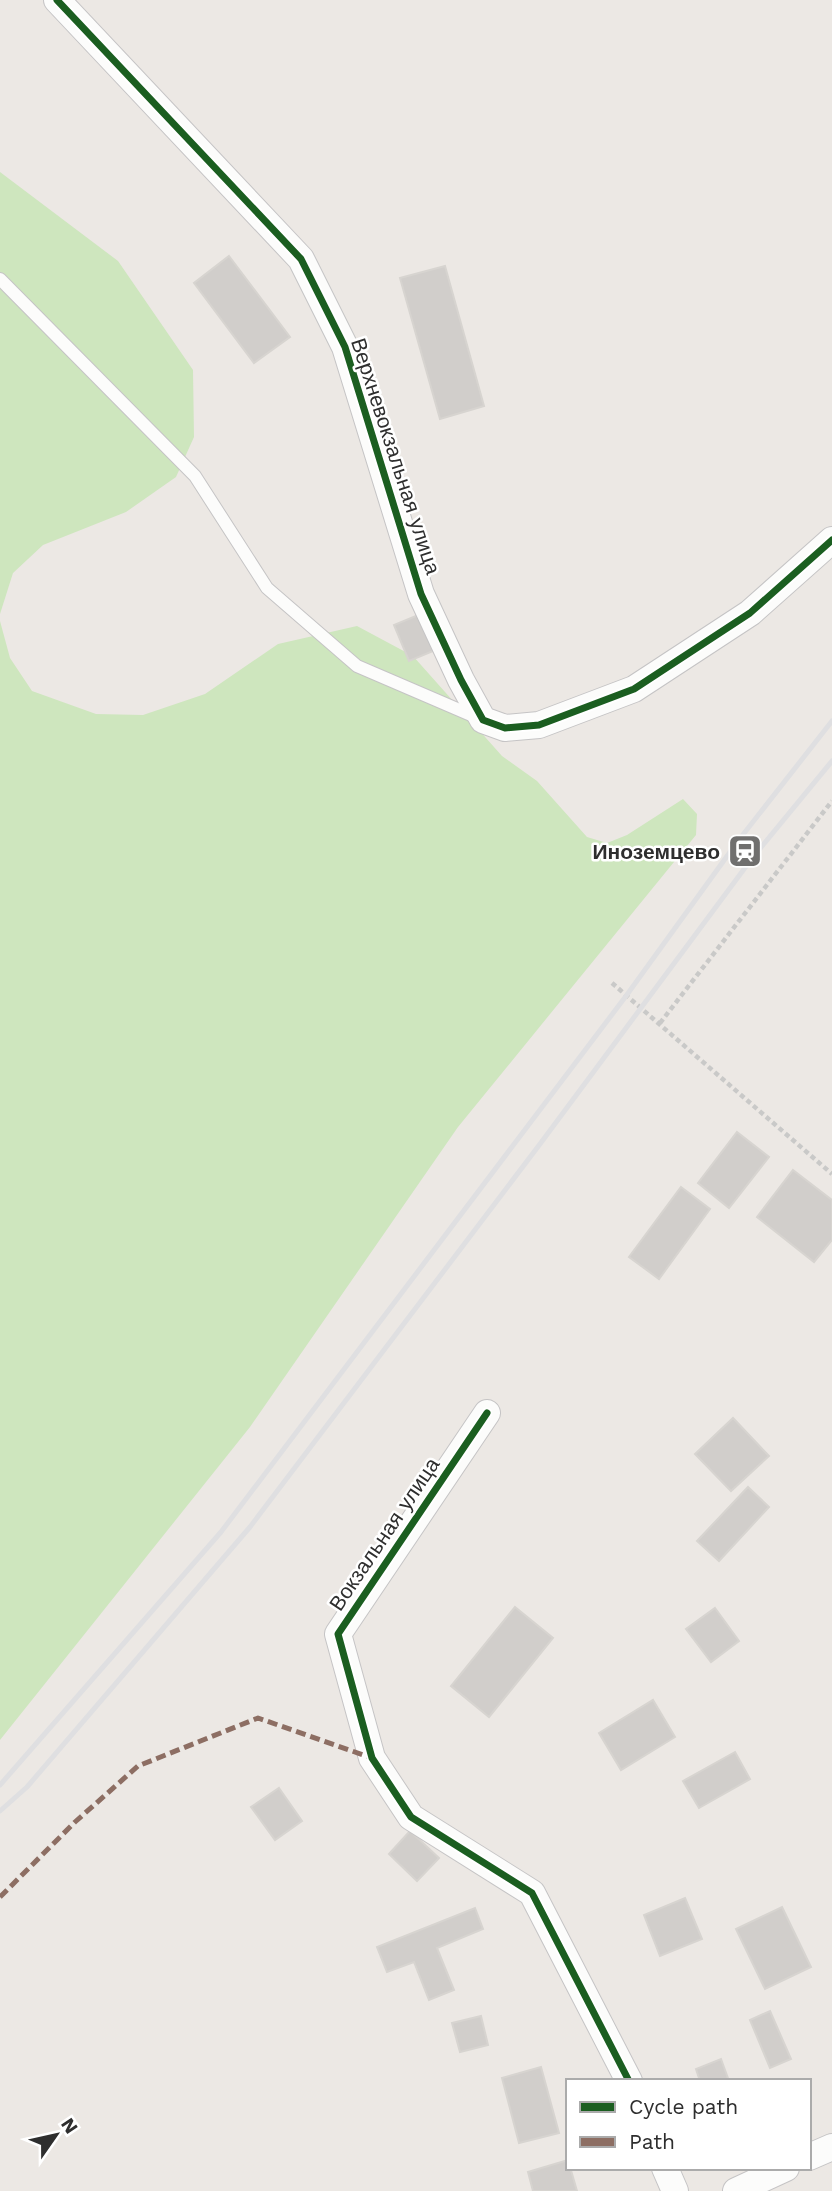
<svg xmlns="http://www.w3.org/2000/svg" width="832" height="2191" font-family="'Work Sans',sans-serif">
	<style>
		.green { fill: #cee6be }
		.building { fill: #d1cecb; stroke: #d7d4d0; stroke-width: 2 }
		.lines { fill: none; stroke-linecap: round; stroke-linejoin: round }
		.lane-casing { stroke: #c5c4c5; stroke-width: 14 }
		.street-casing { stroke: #c5c4c5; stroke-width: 28 }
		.path { stroke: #c9c9c8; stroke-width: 4.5; stroke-dasharray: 5 3.5; stroke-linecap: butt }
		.lane { stroke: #fcfcfb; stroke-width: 12 }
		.street { stroke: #fcfcfb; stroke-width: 26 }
		.rail { stroke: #dfdfe1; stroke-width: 5 }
		.quiet { stroke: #8d6e63; stroke-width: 5; stroke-dasharray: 10 5; stroke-linecap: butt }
		.cycleway-casing { stroke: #fff; stroke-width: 11 }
		.cycleway { stroke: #1b5e20; stroke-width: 7 }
		.labels { text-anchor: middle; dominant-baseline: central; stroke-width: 5; stroke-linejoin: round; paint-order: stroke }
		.street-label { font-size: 21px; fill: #2e2e2e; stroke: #fff }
		.poi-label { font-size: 21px; font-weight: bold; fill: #2e2e2e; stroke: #fff; text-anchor: end }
	</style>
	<rect width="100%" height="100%" fill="#ece8e4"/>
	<!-- green -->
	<g class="green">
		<path d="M0,172L118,261L193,370L194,437L176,477L126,512L43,545L13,573L0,614Z"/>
		<path d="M0,621L10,658L32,691L96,714L143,715L205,694L278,644L357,626L413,656L502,756L537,781L587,837L607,843L627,835L683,799L697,814L696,835L458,1127L250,1427L0,1740Z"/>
	</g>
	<!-- building -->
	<g class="building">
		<path d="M229,256L290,337L254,363L194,283Z"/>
		<path d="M445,266L484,406L440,419L400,278Z"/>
		<path d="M423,613L438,649L409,661L394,625Z"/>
		<path d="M737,1132L769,1157L729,1208L698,1183Z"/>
		<path d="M793,1170L832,1200V1240L814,1262L757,1217Z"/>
		<path d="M681,1187L710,1209L659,1279L629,1257Z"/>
		<path d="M733,1418L769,1456L731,1491L695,1454Z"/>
		<path d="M748,1487L769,1507L719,1561L697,1541Z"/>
		<path d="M515,1607L553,1638L489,1717L451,1686Z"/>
		<path d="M715,1608L739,1641L711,1662L686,1629Z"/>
		<path d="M653,1700L675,1737L621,1770L599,1733Z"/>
		<path d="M735,1752L750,1779L699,1808L683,1781Z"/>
		<path d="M279,1788L302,1821L275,1840L251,1807Z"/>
		<path d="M410,1831L439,1858L417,1881L389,1854Z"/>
		<path d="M685,1898L702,1939L660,1956L644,1915Z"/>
		<path d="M782,1907L811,1967L765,1989L736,1929Z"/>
		<path d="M475,1908L483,1929L437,1948L454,1990L429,2000L414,1962L387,1972L377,1947Z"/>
		<path d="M770,2011L791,2059L770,2068L750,2020Z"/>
		<path d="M481,2016L488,2045L460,2052L452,2023Z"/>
		<path d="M721,2059L729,2081H700L696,2069Z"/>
		<path d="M541,2067L559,2133L519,2143L502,2078Z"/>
		<path d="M568,2160L577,2191H533L528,2172Z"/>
	</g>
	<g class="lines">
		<!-- lane casing -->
		<g class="lane-casing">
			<path id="lane" d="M0,279L195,476L267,588L357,666L478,718"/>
		</g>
		<!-- street casing -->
		<g class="street-casing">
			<g id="street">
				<path d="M57,0L301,259L345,347L421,594L461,680L483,720L505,728L539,725L634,689L750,613L832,540"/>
				<path d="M487,1413L338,1634L372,1758L411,1817L532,1893L629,2081"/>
				<path d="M809,2157L832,2147"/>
				<path d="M665,2168L675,2191"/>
				<path d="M736,2191L786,2168"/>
			</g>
		</g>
		<!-- path -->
		<g class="path">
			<path d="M612,983L832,1174"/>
			<path d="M660,1023L832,801"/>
		</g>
		<!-- lane -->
		<use href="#lane" class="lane"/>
		<!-- street -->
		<use href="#street" class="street"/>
		<!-- rail -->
		<g class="rail">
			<path d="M0,1785L221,1532L626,996L738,841L832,721"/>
			<path d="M0,1811L27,1787L250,1527L540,1144L753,857L832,761"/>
		</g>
		<!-- quiet -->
		<path class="quiet" d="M0,1897L75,1822L138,1766L258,1718L372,1758"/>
		<!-- cycleway casing -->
		<g class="cycleway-casing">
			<g id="cycleway">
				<path d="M57,0L301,259L345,347L421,594L461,680L483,720L505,728L539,725L634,689L750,613L832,540"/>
				<path d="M487,1413L338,1634L372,1758L411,1817L532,1893L629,2081"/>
			</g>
		</g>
		<!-- cycleway -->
		<use href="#cycleway" class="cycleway"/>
	</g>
	<!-- icons -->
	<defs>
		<g id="station-square" transform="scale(1.75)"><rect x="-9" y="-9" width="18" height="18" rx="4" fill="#706f6e" stroke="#fff"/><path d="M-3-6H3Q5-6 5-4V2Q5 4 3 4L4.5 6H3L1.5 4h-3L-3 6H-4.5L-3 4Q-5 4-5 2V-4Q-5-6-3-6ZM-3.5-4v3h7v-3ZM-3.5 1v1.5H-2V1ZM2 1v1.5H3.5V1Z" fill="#fff"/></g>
	</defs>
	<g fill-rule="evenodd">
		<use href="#station-square" x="745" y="851"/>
	</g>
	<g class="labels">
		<!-- street labels -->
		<g class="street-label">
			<text transform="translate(396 456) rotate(72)">Верхневокзальная улица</text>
			<text transform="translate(384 1534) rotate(-56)">Вокзальная улица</text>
		</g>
		<!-- poi labels -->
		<g class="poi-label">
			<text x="720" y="851">Иноземцево</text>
		</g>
	</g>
	<!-- legend -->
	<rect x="566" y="2079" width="245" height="91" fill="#ffffff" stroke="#ababab" stroke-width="2"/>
	<rect x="580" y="2102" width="35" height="10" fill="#1b5e20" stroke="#ababab" stroke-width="2"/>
	<text x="629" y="2114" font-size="21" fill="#2e2e2e">Cycle path</text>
	<rect x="580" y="2137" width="35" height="10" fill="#8d6e63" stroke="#ababab" stroke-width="2"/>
	<text x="629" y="2149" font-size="21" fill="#2e2e2e">Path</text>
	<!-- north arrow -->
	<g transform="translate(56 2135) rotate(56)" stroke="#ffffff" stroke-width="5" paint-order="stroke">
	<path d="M0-5L12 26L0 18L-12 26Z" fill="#2e2e2e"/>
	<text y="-10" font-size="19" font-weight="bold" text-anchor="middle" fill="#2e2e2e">N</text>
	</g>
</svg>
